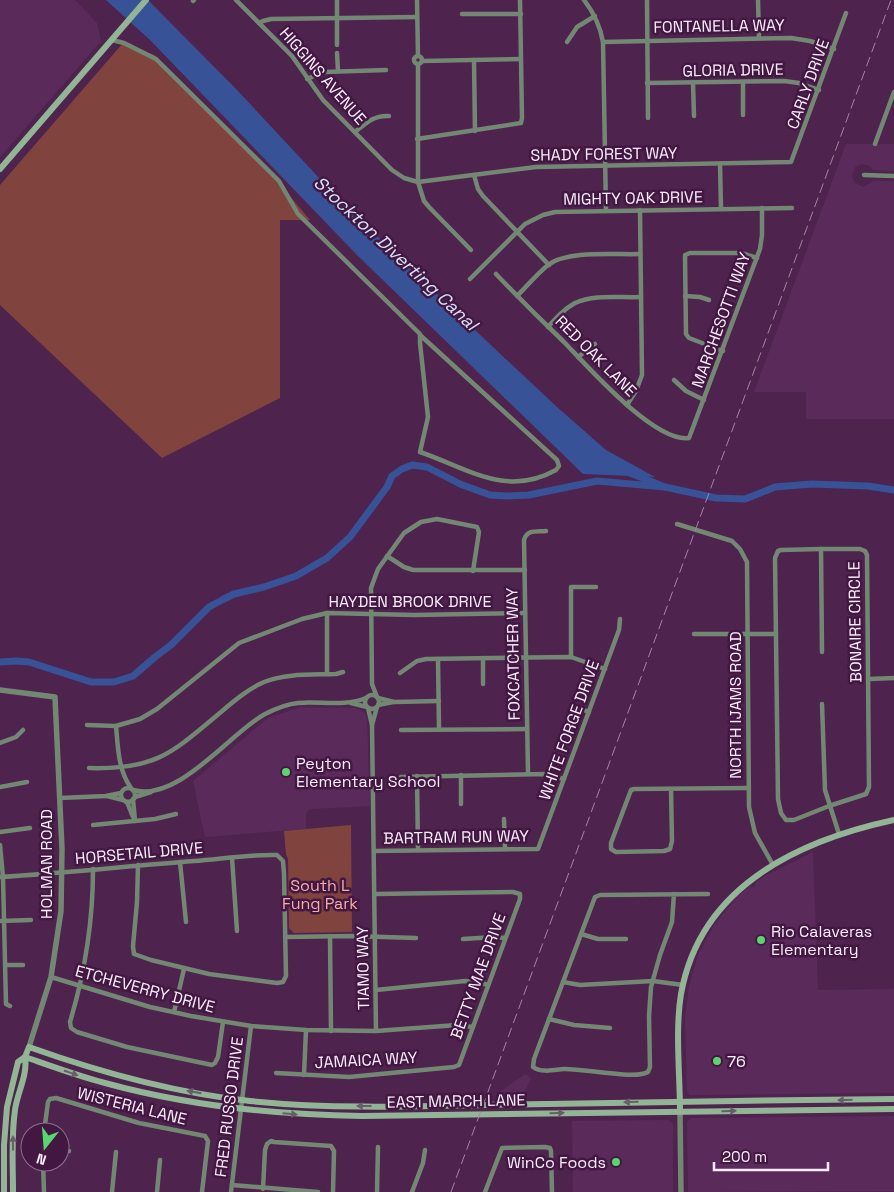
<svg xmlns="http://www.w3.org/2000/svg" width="894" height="1192" font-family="'Space Grotesk',sans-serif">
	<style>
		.built { fill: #5a2a5b }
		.green { fill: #81433d }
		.water { fill: #385297 }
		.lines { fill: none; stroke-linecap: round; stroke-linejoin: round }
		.river { stroke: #385297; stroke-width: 7 }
		.minor { stroke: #728873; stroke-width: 4.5 }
		.tertiary { stroke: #728873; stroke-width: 5.5 }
		.secondary { stroke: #92b695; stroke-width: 6 }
		.rail { stroke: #a385a3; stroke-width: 1; stroke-dasharray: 10 5; stroke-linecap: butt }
		.oneway { fill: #665f68 }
		.poi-dot { fill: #5bd56e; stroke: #421843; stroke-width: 2 }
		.labels { text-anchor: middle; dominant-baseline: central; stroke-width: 5; stroke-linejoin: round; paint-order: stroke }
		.street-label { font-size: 16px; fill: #fdedfd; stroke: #421843 }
		.poi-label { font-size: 16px; fill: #fdedfd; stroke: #421843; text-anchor: start }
		.park-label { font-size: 16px; fill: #f7ada5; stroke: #421843 }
		.water-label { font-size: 18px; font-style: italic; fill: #d9e2f7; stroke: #421843 }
	</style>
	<rect width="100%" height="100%" fill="#4e234e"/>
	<!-- built -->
	<g class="built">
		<path d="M0,0H75L97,23L101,41L0,157Z"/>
		<path d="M846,144H894V171L873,170L870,166L862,164L855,167L852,176L855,183L863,187L873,181H894V419H806V392H754Z"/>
		<path d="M301,707L355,708L364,712L367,718L370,806L312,809L308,810L306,815V829L205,837L193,781L268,718Z"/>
		<path d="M813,852L818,990L894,989V1093L690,1095L687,1091L685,1017L689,986L698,955L714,925L738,896L749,887H754L756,882L765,876Z"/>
		<path d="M525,1074L531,1078L524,1094L498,1093Z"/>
		<path d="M894,1116V1191L688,1192L687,1122L691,1118Z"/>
		<path d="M669,1120L673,1124V1192H573L572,1121Z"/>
	</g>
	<!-- green -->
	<g class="green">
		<path d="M123,43L154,55L284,189L310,220H280V398L162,458L0,305V185Z"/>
		<path d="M351,825L352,932L294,933L289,928L288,859L286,854L284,831Z"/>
	</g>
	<!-- water -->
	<path class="water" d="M106,0H148L238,91L335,195L443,300L557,407L606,450L655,477L583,474L358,256L150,40Z"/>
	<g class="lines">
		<!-- river -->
		<g class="river">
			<path d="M630,473L665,487L716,498L745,499L775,487L812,484L868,486L894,490"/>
			<path d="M0,662L16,661L29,662L91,682H114L133,676L155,657L171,645L209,607L222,600L234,594L264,587L296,576L327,558L350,537L387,487L392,476L402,469L412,465L427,467L460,484L490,495L506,496L529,495L597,481L665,487"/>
		</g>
		<!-- minor -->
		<g class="minor">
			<path d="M236,0L292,56L323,100L392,170L404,178L418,182L536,167L791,162L846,13"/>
			<path d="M337,0V45"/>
			<path d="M417,0L418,56"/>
			<path d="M584,0C594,13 600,25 603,42L606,210"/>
			<path d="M647,0L648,118"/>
			<path d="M758,0L759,38"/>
			<path d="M193,1L194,0"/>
			<path d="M462,14H521"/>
			<path d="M259,23L263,21L271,19L417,17"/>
			<path d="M112,40L124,43L156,59L279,181L298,214L420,334V343L428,417L420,452C467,468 506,498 556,470L559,466L557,460L420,335"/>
			<path d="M567,42L577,27L595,16"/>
			<path d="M603,42L791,38L810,41L834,49"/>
			<path d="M337,53L338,71"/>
			<circle cx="418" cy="60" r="4"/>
			<path d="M474,60L475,131"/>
			<path d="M422,61L521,59"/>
			<path d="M418,65V182L424,201L429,207L471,250"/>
			<path d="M307,79L324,72L386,70"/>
			<path d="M743,82V115"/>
			<path d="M647,83L784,81L799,83L819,90"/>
			<path d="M693,83L694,116"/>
			<path d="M355,132C366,123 374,115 389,116"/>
			<path d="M417,139L521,123L522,118L520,0"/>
			<path d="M875,144L894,92"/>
			<path d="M720,164L721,208"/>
			<path d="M474,175L478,189L483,196L549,265"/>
			<path d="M864,175L894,176"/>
			<path d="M496,274C518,297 541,320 564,342C588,367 655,443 689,438L760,249L762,235V208"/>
			<path d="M470,279L525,224L543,215L555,212L792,208"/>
			<path d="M517,296C527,286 537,274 548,265C567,250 616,255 640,254"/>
			<path d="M685,296L700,297L709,300"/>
			<path d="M548,327C556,318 564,309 575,303C594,294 620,298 641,297"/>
			<path d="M723,351L689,338L686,334L685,255L690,253H741L757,258"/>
			<path d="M578,357L595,344"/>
			<path d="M674,380L686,391L704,400"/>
			<path d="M627,405L636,391L642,375L640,210"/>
			<path d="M677,524L732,541L740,549L747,562L749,807L755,833L773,865"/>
			<path d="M821,549H860L865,551L867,555L869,787L866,794L829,806L794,820H786L781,813L778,799L775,558L778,551L781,550Z"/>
			<path d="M821,549L822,652"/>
			<path d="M387,556L404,567L413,570H525"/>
			<path d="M327,613V674"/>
			<path d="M694,634H776"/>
			<path d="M571,657V587H596"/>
			<path d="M438,659L439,729"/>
			<path d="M400,673L417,661L426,659L571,657L605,669"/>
			<path d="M869,679L894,678"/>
			<path d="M483,684V658"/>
			<circle cx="372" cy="702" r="7"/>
			<path d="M377,697L372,684L371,588L378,569L404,533L421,522L437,519L477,527L479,532L473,571"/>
			<path d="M378,698L394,702L439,701"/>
			<path d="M351,703L367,707"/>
			<path d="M822,704L825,790L839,834"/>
			<path d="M378,705L393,702"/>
			<path d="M573,706L589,712"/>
			<path d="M368,708L372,725L376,1031"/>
			<path d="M87,725L116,726L140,719L157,709L239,643L302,619L327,613L415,615L525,613"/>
			<path d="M372,725L377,707"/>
			<path d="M116,726C118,747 118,770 131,788"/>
			<path d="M401,730L527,729"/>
			<path d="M0,743L16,737L23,730"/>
			<path d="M89,768C156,770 172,753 221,712C234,701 248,689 264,682C287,673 312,675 336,674L343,672"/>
			<path d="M528,773L524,540C527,529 537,532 546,531"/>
			<path d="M461,775V804"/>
			<path d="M417,776L418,850"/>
			<path d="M401,777L546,774L564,779"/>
			<path d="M0,787L27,782"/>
			<circle cx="128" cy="795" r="7"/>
			<path d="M671,789L672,841L670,849L664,851L616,852L611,849V843L631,790L634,789L748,788"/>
			<path d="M133,790C178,803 230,733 265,714C275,709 287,704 298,703C320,701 345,707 366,698"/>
			<path d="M107,796L123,800"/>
			<path d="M135,797L151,792"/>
			<path d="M60,798L106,796L121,793"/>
			<path d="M133,799L135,821"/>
			<path d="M127,802L133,817"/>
			<path d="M504,819L505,849"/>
			<path d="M93,825L155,819L176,814"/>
			<path d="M0,832L30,828"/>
			<path d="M0,845L3,877L6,1004L10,1006"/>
			<path d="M374,851L538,849L619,630L620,619"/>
			<path d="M232,858L237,931"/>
			<path d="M180,862L186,922"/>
			<path d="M93,869C93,921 85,972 70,1022L71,1028L77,1032L127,1047L212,1065L215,1063L218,1057L223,1022"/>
			<path d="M0,877C65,873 129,866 194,861C221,859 250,854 277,855L283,861L284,874L286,976L283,982L277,983L209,974L151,960L134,954L133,946L137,902L138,865"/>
			<path d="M674,894L672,922L660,955L651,987L649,1016L650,1067L648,1072C635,1080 582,1068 563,1069C554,1070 541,1073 533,1067L534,1059L595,897L600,895L708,894"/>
			<path d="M0,921L31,920"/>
			<path d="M581,934L598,939H626"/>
			<path d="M330,936L331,1031"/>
			<path d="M285,937L352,936L416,938"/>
			<path d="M463,939L495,937L505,938"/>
			<path d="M5,965H23"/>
			<path d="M51,977L150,1007L191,1016L251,1026L306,1030L376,1031L457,1025L473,1027"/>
			<path d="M563,982L580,985L653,981L683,985"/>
			<path d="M376,990L465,981L478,982L488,985"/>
			<path d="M174,1012L184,969"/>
			<path d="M549,1019L574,1025L610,1028"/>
			<path d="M276,1073L349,1077L454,1067L459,1065L520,899V894L513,892L375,894"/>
			<path d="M304,1075L306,1030"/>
			<path d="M44,1132L48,1102L50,1099L56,1098L139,1123L205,1136L208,1141L202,1192"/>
			<path d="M60,1151H69"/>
			<path d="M43,1162L44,1192"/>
			<path d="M232,1185L318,1192"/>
			<path d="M263,1189L265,1150L267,1144L271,1141L274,1142L331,1146L334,1151L333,1192"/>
			<path d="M112,1192L116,1152"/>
			<path d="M157,1192L160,1160"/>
			<path d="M231,1192L251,1026"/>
			<path d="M377,1192L378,1147"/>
			<path d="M412,1192L423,1163L425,1150"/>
			<path d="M485,1192L502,1148L545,1147L550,1148L551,1151L552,1192"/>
		</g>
		<!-- tertiary -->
		<g class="tertiary">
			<path d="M0,690L55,697L62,849L61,911L51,977L29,1047"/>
			<path d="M680,1112L681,1192"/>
		</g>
		<!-- secondary -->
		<g class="secondary">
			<path d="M0,169L146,0"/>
			<path d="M25,1057C51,1066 78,1076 105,1083C189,1106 275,1115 362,1116L894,1109"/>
			<path d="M680,1112C680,1075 675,1030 681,994C700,887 797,841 894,820"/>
			<path d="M4,1192V1145L7,1107L18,1062L25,1057L29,1047C99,1072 175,1093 250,1101C348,1111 449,1105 548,1104C663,1102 779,1100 894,1099"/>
			<path d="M13,1192C13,1165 11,1137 15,1110C17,1093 28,1075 25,1057"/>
		</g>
		<!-- rail -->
		<path class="rail" d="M451,1192L891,0"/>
	</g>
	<!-- one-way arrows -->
	<defs><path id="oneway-solid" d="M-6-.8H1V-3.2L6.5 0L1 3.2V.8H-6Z" transform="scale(1.25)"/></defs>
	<g class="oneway">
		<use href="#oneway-solid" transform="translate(71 1073) rotate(19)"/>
		<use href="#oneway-solid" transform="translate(194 1092) rotate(-170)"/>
		<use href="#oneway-solid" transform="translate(845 1100) rotate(179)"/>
		<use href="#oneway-solid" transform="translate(631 1102) rotate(179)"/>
		<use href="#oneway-solid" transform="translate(364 1106) rotate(-180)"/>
		<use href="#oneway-solid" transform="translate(729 1111) rotate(-1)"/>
		<use href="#oneway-solid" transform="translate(557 1113) rotate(-1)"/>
		<use href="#oneway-solid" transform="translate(290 1114) rotate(5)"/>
		<use href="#oneway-solid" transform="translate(13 1143) rotate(-90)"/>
	</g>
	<!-- markers -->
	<g class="poi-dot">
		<circle cx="286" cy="772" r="5"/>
		<circle cx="761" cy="940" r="5"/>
		<circle cx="717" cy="1061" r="5"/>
		<circle cx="616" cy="1162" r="5"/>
	</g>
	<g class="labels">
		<!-- street labels -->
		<g class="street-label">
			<text transform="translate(719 26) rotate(-1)">FONTANELLA WAY</text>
			<text transform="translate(733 70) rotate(-1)">GLORIA DRIVE</text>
			<text transform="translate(323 76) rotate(49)">HIGGINS AVENUE</text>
			<text transform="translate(808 84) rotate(-70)">CARLY DRIVE</text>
			<text transform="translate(604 154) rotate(-1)">SHADY FOREST WAY</text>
			<text transform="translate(633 198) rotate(-1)">MIGHTY OAK DRIVE</text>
			<text transform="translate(721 320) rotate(-70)">MARCHESOTTI WAY</text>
			<text transform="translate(596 356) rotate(45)">RED OAK LANE</text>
			<text x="410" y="601">HAYDEN BROOK DRIVE</text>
			<text transform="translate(855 622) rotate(-91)">BONAIRE CIRCLE</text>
			<text transform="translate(513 654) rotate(-91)">FOXCATCHER WAY</text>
			<text transform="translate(735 705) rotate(-90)">NORTH IJAMS ROAD</text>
			<text transform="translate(569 730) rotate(-70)">WHITE FORGE DRIVE</text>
			<text transform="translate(456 837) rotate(-1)">BARTRAM RUN WAY</text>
			<text transform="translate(139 853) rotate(-5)">HORSETAIL DRIVE</text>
			<text transform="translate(46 864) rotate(-90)">HOLMAN ROAD</text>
			<text transform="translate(363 968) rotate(-91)">TIAMO WAY</text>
			<text transform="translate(478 976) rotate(-70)">BETTY MAE DRIVE</text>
			<text transform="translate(145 989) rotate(15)">ETCHEVERRY DRIVE</text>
			<text transform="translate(366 1060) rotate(-3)">JAMAICA WAY</text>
			<text transform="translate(456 1101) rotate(-1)">EAST MARCH LANE</text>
			<text transform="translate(132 1106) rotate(14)">WISTERIA LANE</text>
			<text transform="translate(229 1107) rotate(-83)">FRED RUSSO DRIVE</text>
		</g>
		<!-- poi labels -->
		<g class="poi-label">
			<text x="296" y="763">Peyton<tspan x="296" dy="18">Elementary School</tspan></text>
			<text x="771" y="931">Rio Calaveras<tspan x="771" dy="18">Elementary</tspan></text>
			<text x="727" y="1061">76</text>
			<text x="606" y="1162" text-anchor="end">WinCo Foods</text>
		</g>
		<!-- park labels -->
		<g class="park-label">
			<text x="320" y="885">South L<tspan x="320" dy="18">Fung Park</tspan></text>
		</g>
		<!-- water labels -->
		<g class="water-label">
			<text transform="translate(396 253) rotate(43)">Stockton Diverting Canal</text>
		</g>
	</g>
	<!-- north arrow -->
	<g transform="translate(45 1147) rotate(197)"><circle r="24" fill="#421843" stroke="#8d6d8d"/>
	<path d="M0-4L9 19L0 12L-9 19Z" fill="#5bd56e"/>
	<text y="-8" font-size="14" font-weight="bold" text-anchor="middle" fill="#fdedfd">N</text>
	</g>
	<!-- scale -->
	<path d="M714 1162v8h114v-8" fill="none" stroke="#fdedfd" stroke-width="2.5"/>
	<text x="722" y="1162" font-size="15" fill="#fdedfd" stroke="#421843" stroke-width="4" paint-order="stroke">200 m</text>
</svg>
